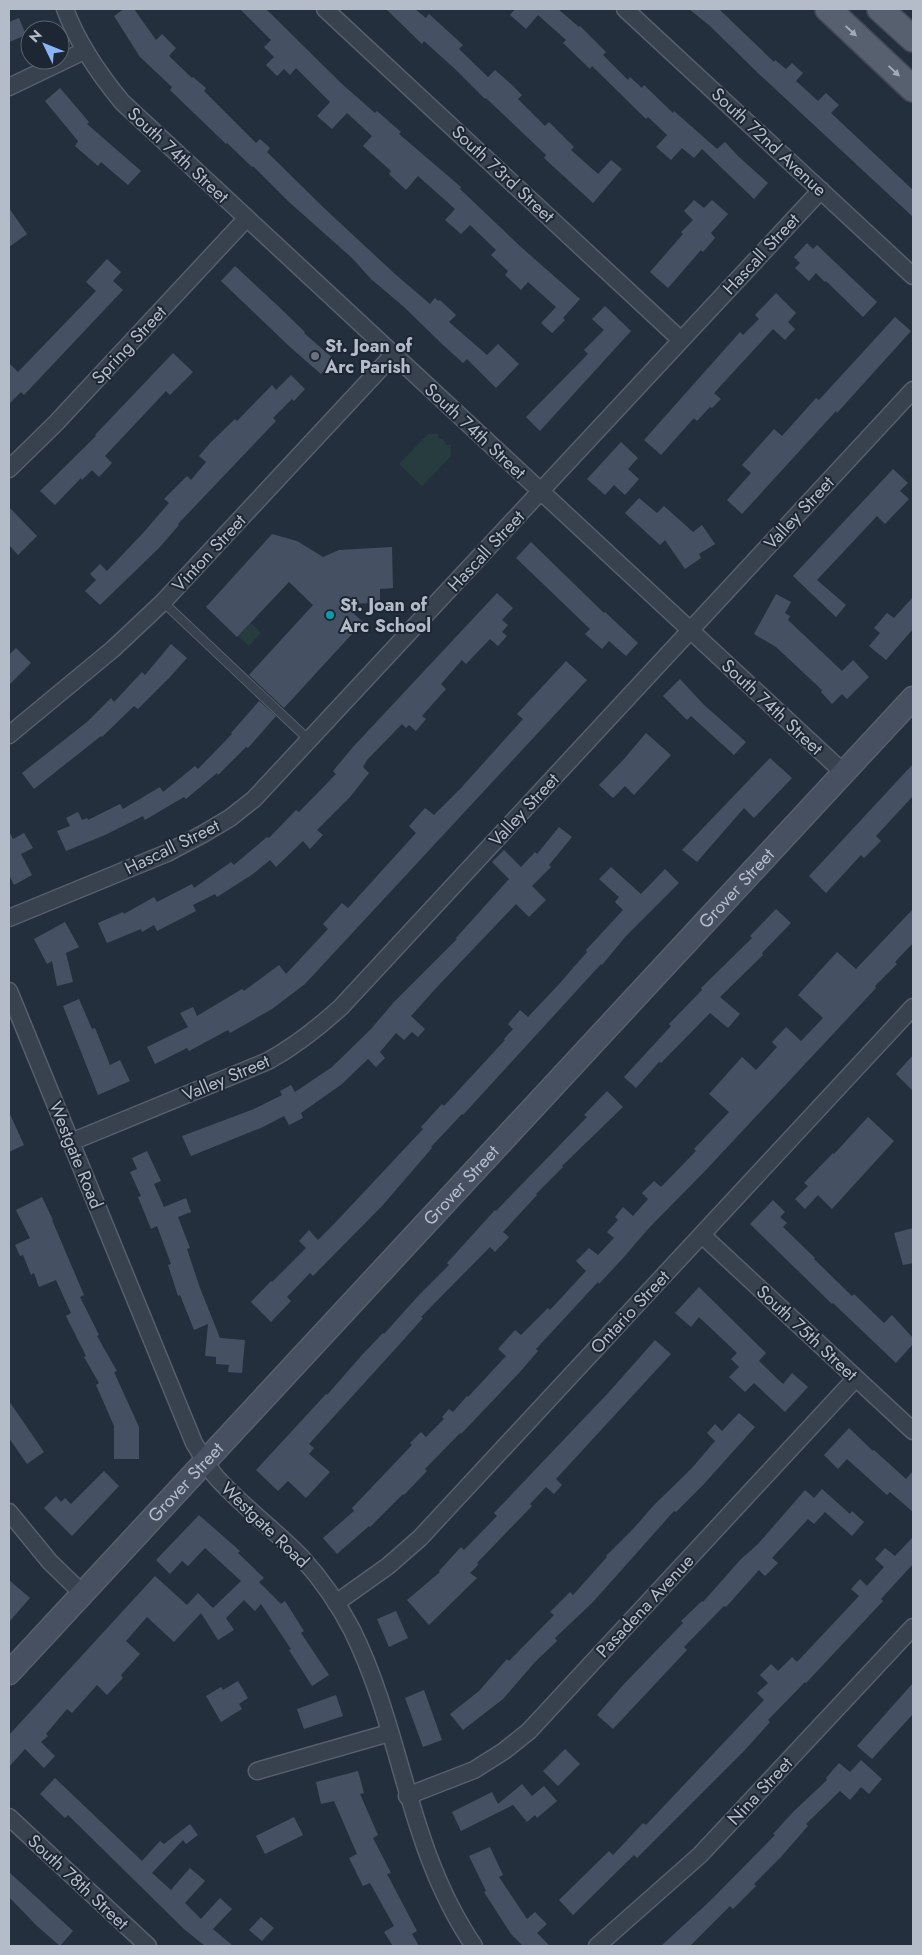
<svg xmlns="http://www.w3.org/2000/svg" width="922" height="1955" font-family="Jost,sans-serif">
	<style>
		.green { fill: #263c3f }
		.building { fill: #455162 }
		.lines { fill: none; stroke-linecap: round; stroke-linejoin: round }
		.lane-casing { stroke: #565f6c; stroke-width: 10 }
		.street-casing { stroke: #565f6c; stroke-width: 19 }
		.secondary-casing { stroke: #565f6c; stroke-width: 25 }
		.primary-casing { stroke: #414a57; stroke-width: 28 }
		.lane { stroke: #38414e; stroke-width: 8 }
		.street { stroke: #38414e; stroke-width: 16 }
		.secondary { stroke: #465061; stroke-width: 22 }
		.primary { stroke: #56606e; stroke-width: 25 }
		.oneway { fill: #a1aab7 }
		.worship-dot { fill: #6b7280; stroke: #1d2633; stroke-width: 2 }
		.culture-dot { fill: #0f9aa8; stroke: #1d2633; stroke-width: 2 }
		.labels { text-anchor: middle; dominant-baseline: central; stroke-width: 4; stroke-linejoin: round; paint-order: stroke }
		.street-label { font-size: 18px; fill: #b4bcc9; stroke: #1d2633 }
		.poi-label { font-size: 18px; font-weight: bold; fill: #b4bcc9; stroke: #1d2633; text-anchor: start }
	</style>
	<rect width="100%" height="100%" fill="#242f3e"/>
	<!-- green -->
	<g class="green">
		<path d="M428,434H438V438C443,439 445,440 446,445H451V456L422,486L399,464Z"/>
		<path d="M251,623L261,633L249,646L238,636Z"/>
	</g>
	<!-- building -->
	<g class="building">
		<path d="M124,9H134L156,40L162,34L176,48L169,56L192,78L193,77L206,88L204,91L256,143L260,139L270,148L267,152L324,208L395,274L430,304L435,298L438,301L440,300L456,315L449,322L487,355L498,344L519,364L496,388L467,359L463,363L442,344L404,307L371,279L352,258L289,202L253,166L252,167L227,143L226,144L170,90L172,87L140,57L114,16Z"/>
		<path d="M240,9H266L342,84L375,113L377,111L401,132L399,134L461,187L460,189L521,247L580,299L563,318L565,320L552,333L541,323L556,307L528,282L521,290L505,275L508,271L491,255L496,250L470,225L461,234L445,220L455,209L418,176L406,190L389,174L391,171L363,146L372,136L347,113L332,129L317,116L330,102L296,68L290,75L284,69L277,76L266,65L274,57L264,47L271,40Z"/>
		<path d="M386,9H415L426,18L429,14L463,45L459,49L488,77L495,70L511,84L522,95L518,99L545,126L549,122L574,147L571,150L598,174L611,160L622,169L593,203L544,158L546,155L486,98L485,99L455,69L424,41L422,44Z"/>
		<path d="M515,9H558L579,27L580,26L606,52L603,55L628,80L630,77L642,88L644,85L673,113L674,111L717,149L725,142L738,156L768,183L754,199L702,149L694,158L682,148L671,160L656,147L667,135L648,117L646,119L592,66L590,69L563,43L566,40L538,15L526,29L510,15Z"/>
		<path d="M689,9H719L774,62L775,60L786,69L792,63L803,73L796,81L818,101L826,93L839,105L831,113L913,190V217L759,74L710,26Z"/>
		<path d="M19,18L26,35L9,42V22Z"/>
		<path d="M60,88L89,122L87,124L141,171L128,185L101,162L98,166L75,146L78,141L45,101Z"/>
		<path d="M694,200L704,208L712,200L728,214L711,233L715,238L703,252L701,250L668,288L650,272L683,234L681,232L693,220L684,211Z"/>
		<path d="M9,208L27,234L9,247Z"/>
		<path d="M807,243L813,249L817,245L877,302L863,317L826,281L825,282L816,273L809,281L795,268L800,263L794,257Z"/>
		<path d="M107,259L121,272L113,281L123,290L24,395L21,392L9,404V363L18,372L96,291L86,282Z"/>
		<path d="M235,266L277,305L305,332L304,333L334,359L321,374L290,347L221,281Z"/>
		<path d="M776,293L796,313L788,322L795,329L785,340L773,329L714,393L721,399L712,408L710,407L697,421L694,418L661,455L644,440L740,332L743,335L759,319L755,315Z"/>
		<path d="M605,306L631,331L540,431L526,417L588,354L584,350L604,330L592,319Z"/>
		<path d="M895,317L911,331L837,413L836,411L742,514L727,500L751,473L742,465L774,429L782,436L816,398L819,400Z"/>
		<path d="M173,353L193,372L170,395L166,391L105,456L112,463L99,477L92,470L82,480L81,478L55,505L40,491L96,436L95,435Z"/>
		<path d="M291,375L305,389L294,401L292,399L273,418L276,421L178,524L179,525L159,548L100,605L85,591L96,580L90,574L100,564L107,571L143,533L169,503L164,499L187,476L191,480L206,462L199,456L211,442L235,419L237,421L272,385L276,390Z"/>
		<path d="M621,442L638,458L628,469L639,479L625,495L614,485L605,495L587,479Z"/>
		<path d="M893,469L908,483L900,491L909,499L885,524L877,516L817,580L846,605L836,617L793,576Z"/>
		<path d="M639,498L657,513L664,506L693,532L702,525L715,544L699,554L701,558L685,569L665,540L660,545L625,513Z"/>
		<path d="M9,507L37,536L18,555L9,545Z"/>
		<path d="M272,534L297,541L323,557L339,550L392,547L393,588L380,589V603L343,604L363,622L284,708L249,675L313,605L289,582L237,637L206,607Z"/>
		<path d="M531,542L604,613L605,612L638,643L626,656L609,641L602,649L585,634L590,629L516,558Z"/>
		<path d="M497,593L513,608L502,620L508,625L502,632L507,636L498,646L490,639L466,664L462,660L441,684L446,689L422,716L426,719L416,731L409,725L406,728L402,724L367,760L363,767L369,773L350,797L317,830L323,835L310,849L303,841L276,867L270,860L253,874L217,897L215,894L193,905L196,911L157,931L154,925L142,932L141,929L107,943L98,923L123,912L124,914L154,897L157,902L192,884L194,888L231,862L234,865L267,837L269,838L296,810L299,812L336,774L333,771L353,747Z"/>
		<path d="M776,594L791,602L785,613L790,616L788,620L842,671L853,660L869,677L847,699L842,694L832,704L821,692L822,690L776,647L754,634Z"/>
		<path d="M913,597V629L886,660L869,646L880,633L874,628L887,613L894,618Z"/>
		<path d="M171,644L187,658L170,677L138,709L134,706L102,737L101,736L34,789L22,773L87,722L111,698L114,702L142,672L145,675Z"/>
		<path d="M16,648L31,663L9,685V655Z"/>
		<path d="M566,661L587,680L305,984L272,1009L230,1033L228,1030L189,1051L187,1048L155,1064L147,1047L188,1027L180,1013L193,1007L197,1016L242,989L244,991L279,965L286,974L328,929L323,924L342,903L348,908L416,833L409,826L425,808L434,815L461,788L523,719L517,714Z"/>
		<path d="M680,679L703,704L746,742L734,755L691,716L687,720L663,696Z"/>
		<path d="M259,701L276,716L248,748L246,747L218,775L217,773L186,799L184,797L145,820L143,816L105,835L66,851L57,831L70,826L66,818L78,812L82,820L87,818L88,820L120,804L123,809L160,787L163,792L195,766L198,769L232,734L231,733Z"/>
		<path d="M646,733L671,755L634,795L625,786L613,798L599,785L624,759Z"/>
		<path d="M770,758L792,778L754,818L744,808L697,862L682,850Z"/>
		<path d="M913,764V796L876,836L881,841L864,858L861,855L826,893L809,876Z"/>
		<path d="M559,827L572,837L549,865L551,867L532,886L546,900L529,917L516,904L437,987L411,1016L425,1029L418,1037L412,1032L404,1040L396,1033L380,1052L385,1058L376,1067L368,1059L342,1084L301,1113L303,1118L289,1125L284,1116L263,1127L191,1156L182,1136L254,1109L282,1095L280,1091L291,1085L295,1092L332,1067L371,1029L394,1002L457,939L456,938L509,879L492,862L504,850L521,867L535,852L537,854Z"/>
		<path d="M9,831L13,839L24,833L33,848L21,854L32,875L14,885L9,875Z"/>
		<path d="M611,867L641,894L665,869L679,883L626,936L602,965L601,964L463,1115L462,1114L431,1147L432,1148L382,1206L313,1276L310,1273L287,1297L291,1301L271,1322L251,1302L271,1281L272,1282L306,1248L299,1241L309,1230L318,1240L334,1224L423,1129L421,1127L442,1104L444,1106L505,1040L504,1039L513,1029L508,1024L520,1010L528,1017L560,983L587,952L586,950L623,910L615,902L619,897L599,879Z"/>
		<path d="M776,909L791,923L762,953L763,955L720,997L740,1014L728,1028L710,1013L661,1063L659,1062L636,1088L624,1077L671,1026L669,1024L702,990L701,988L752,938L750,936Z"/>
		<path d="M913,909V943L895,962L897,964L875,986L876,988L705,1171L648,1229L624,1257L599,1284L598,1282L536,1349L538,1351L519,1373L461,1434L460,1433L425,1469L427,1471L404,1495L403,1494L370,1527L369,1526L337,1554L323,1538L354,1511L352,1508L412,1445L410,1443L421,1432L426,1437L444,1419L442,1417L449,1409L453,1412L467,1396L468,1397L506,1356L498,1349L515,1330L521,1335L548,1308L550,1310L586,1271L576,1261L589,1248L598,1255L614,1238L607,1232L618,1220L615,1217L623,1207L633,1216L648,1199L642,1193L654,1181L661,1187L696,1151L694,1149L729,1112L709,1094L742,1057L756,1070L777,1047L772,1042L786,1027L801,1041L823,1018L798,995L837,952L856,969Z"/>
		<path d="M65,922L79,947L66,953L73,982L57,986L52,961L47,964L34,939Z"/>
		<path d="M79,999L92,1029L95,1028L110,1065L120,1060L130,1081L98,1095L63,1006Z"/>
		<path d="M913,1055V1091L896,1074Z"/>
		<path d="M607,1091L623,1107L562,1166L563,1167L536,1194L537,1195L503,1232L509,1237L495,1252L490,1247L421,1317L423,1318L397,1347L309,1444L314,1448L309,1454L330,1472L306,1498L288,1481L278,1491L256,1470L326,1394L327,1395L362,1355L383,1333L384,1334L419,1295L449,1265L447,1263L495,1210L496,1211L587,1117L584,1115Z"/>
		<path d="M9,1112L24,1145L9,1152Z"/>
		<path d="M868,1117L894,1141L832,1209L818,1195L805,1209L795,1199L808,1186L804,1183L833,1153L834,1154Z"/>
		<path d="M147,1151L161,1181L154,1184L164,1207L186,1198L191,1212L178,1217L190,1248L187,1249L200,1288L220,1338L245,1340L242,1373L228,1372L229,1365L216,1364V1357L205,1356L208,1324L194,1330L180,1295L178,1296L168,1265L171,1264L157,1226L151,1229L138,1197L141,1196L130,1172L137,1169L132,1158Z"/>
		<path d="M42,1197L53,1220H52L84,1295L80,1297L99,1335L97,1336L117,1371L114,1372L139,1427V1459H114V1426L96,1385L99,1383L84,1357L86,1356L66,1316L71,1313L56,1280L39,1287L34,1273L31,1275L23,1255L20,1256L15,1245L30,1238L16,1210Z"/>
		<path d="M773,1200L785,1212L780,1217L787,1223L783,1227L815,1258L814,1259L852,1296L854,1294L884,1323L892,1315L913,1338V1344L896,1363L833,1303L832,1304L750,1224Z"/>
		<path d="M913,1228V1263L903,1265L894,1233Z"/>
		<path d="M699,1287L766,1353L759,1361L783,1384L792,1373L808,1387L785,1412L754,1383L745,1392L729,1377L739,1367L731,1359L737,1353L699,1317L691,1327L675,1313Z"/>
		<path d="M655,1340L671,1354L556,1479L562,1485L554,1494L546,1487L530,1504L532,1506L477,1563L479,1564L470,1573L477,1578L429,1625L407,1600L440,1572L439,1571L461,1547L464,1550L497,1516L494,1513L609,1392Z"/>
		<path d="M9,1401L44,1452L27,1464L9,1438Z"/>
		<path d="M739,1413L755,1427L704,1484L676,1512L674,1511L593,1602L555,1638L557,1641L535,1662L503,1699L463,1730L450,1714L479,1691L507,1659L509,1661L554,1615L550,1612L570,1592L573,1595L607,1557L606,1556L634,1528L654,1505L692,1468L715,1441L707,1433L715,1424L722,1431Z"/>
		<path d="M849,1428L873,1451L874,1450L906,1479L913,1471V1512L890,1492L887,1495L847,1459L838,1469L824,1455Z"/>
		<path d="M104,1471L119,1486L72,1536L44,1508L56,1496L61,1502L65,1498L71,1504Z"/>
		<path d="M822,1489L850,1514L852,1511L864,1522L852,1536L825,1512L814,1524L808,1519L772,1558L778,1563L765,1576L759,1570L726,1607L724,1606L684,1647L687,1650L613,1729L597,1715L624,1684L683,1623L681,1621L702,1601L703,1602L741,1559L758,1544L805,1490L814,1498Z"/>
		<path d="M199,1515L240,1551L238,1553L264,1578L259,1582L281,1604L285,1601L304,1631L301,1633L329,1675L312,1686L289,1650L291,1649L261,1604L255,1611L244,1600L226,1618L234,1630L218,1640L201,1613L174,1642L147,1617L126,1641L140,1654L121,1675L123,1678L107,1695L97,1685L72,1713L67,1709L46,1734L48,1736L41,1742L55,1756L44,1768L25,1749L9,1767V1735L155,1576L187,1605L198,1593L213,1608L241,1581L205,1548L188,1566L182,1561L170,1574L156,1560Z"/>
		<path d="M913,1537V1564L881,1599L883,1601L806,1683L805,1682L768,1720L770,1722L744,1751L637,1858L634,1855L573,1915L559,1900L609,1851L613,1855L643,1823L646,1825L764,1700L757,1693L768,1683L760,1675L771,1664L778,1671L792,1657L797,1662L859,1596L851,1589L860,1579L867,1586L884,1567L875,1559L885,1548L895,1556Z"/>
		<path d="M9,1580L30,1598L9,1622Z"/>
		<path d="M396,1611L408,1638L389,1647L377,1619Z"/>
		<path d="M238,1681L248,1698L239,1704L242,1709L221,1722L206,1696L221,1687L223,1690Z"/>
		<path d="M913,1683V1714L872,1759L857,1746Z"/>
		<path d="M424,1690L442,1740L423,1747L405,1698Z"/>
		<path d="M336,1695L343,1716L304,1729L297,1709Z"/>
		<path d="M565,1749L580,1764L558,1786L543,1771Z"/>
		<path d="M861,1760L882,1779L869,1794L861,1787L850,1800L840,1791L806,1824L808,1826L780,1858L754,1884L756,1886L733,1909L730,1906L690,1946H661L710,1901L775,1835L773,1834L793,1812L827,1780L826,1778L839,1763L850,1772Z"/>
		<path d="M358,1771L364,1793L360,1794L378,1835L373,1838L391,1873L387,1874L417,1931L412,1934L419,1946H393L384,1932L394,1926L370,1883L363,1886L349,1858L357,1854L334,1801L321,1804L316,1782Z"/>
		<path d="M55,1778L142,1861L160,1841L164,1844L190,1824L198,1835L186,1844L183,1840L152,1873L171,1890L190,1868L205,1881L185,1903L201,1919L220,1898L232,1909L213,1929L233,1946H205L185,1930L68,1815L65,1818L40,1794Z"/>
		<path d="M522,1784L532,1796L544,1786L557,1801L537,1818L535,1815L527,1822L513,1805L461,1831L452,1812L492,1792L498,1804Z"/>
		<path d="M294,1817L303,1835L265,1854L256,1836Z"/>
		<path d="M490,1847L503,1875L499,1877L527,1919L535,1912L547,1924L537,1933L550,1946H523L511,1934L484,1892L486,1891L469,1856Z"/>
		<path d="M9,1872L73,1931L60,1946L37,1926L9,1897Z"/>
		<path d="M261,1917L274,1928L262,1941L249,1930Z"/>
	</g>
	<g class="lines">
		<!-- lane casing -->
		<g class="lane-casing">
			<path id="lane" d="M163,602L309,740"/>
		</g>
		<!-- street casing -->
		<g class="street-casing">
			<g id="street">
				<path d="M65,9C78,44 99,74 122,102L844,773"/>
				<path d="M325,9L681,340"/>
				<path d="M625,9L913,276"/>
				<path d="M9,87L84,51"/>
				<path d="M9,469L56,423L246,219"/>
				<path d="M9,735L113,649L163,602L393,355"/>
				<path d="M9,918L167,853L203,834L230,818L254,799L821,190"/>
				<path d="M9,991L194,1443C201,1454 208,1468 217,1478C243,1507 275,1530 302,1558C321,1579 339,1605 352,1630C403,1733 407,1848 474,1946"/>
				<path d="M71,1142L268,1061C295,1046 318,1028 341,1007L913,390"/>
				<path d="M702,1235L913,1431"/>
				<path d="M9,1512L50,1562L82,1593"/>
				<path d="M336,1603L388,1566L420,1538L913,1007"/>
				<path d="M257,1771L389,1733"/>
				<path d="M407,1796L474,1770L504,1751L529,1731L856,1378"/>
				<path d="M9,1817L148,1946"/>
				<path d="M597,1946L700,1855L913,1627"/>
			</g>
		</g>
		<!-- secondary casing -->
		<g class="secondary-casing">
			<g id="secondary">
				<path id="s1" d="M9,1673L913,698"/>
			</g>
		</g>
		<!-- primary casing -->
		<g class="primary-casing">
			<g id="primary">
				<path d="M828,9L913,89"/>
				<path d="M880,9L913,39"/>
			</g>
		</g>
		<!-- lane -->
		<use href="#lane" class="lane"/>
		<!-- street -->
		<use href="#street" class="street"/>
		<!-- secondary -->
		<use href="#secondary" class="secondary"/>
		<!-- primary -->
		<use href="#primary" class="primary"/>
	</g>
	<!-- one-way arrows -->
	<defs><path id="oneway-solid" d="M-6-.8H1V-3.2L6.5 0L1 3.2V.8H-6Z" transform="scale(1.25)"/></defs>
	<g class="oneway">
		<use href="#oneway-solid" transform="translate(851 31) rotate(43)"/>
		<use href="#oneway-solid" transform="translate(894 71) rotate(43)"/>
	</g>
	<!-- markers -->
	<circle class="worship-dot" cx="315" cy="356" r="5"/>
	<circle class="culture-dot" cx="330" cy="615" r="5"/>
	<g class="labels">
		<!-- street labels -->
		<g class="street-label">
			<text transform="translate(769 142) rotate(43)">South 72nd Avenue</text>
			<text transform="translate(178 155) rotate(43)">South 74th Street</text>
			<text transform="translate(503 174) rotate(43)">South 73rd Street</text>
			<text transform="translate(761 254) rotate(-47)">Hascall Street</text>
			<text transform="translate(129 345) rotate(-47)">Spring Street</text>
			<text transform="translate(475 431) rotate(43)">South 74th Street</text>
			<text transform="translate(799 513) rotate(-47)">Valley Street</text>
			<text transform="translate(486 551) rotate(-47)">Hascall Street</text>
			<text transform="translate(209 553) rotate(-47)">Vinton Street</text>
			<text transform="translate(772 707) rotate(43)">South 74th Street</text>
			<text transform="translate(524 810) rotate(-47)">Valley Street</text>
			<text transform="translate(172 847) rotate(-26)">Hascall Street</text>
			<text stroke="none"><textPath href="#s1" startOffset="1070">Grover Street</textPath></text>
			<text transform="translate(226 1078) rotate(-23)">Valley Street</text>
			<text transform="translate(76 1155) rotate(68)">Westgate Road</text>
			<text stroke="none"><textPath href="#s1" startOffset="665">Grover Street</textPath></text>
			<text transform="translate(630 1312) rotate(-47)">Ontario Street</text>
			<text transform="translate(807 1333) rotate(43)">South 75th Street</text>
			<text stroke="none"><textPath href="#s1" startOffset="260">Grover Street</textPath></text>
			<text transform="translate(265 1525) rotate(44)">Westgate Road</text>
			<text transform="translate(645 1606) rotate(-47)">Pasadena Avenue</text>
			<text transform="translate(760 1791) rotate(-47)">Nina Street</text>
			<text transform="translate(78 1882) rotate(43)">South 78th Street</text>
		</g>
		<!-- poi labels -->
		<g class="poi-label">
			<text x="325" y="346">St. Joan of<tspan x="325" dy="21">Arc Parish</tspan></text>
			<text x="340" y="605">St. Joan of<tspan x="340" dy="21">Arc School</tspan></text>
		</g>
	</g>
	<!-- border -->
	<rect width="922" height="1955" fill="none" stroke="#b4bcc9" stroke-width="20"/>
	<!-- north arrow -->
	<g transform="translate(45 45) rotate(313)"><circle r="24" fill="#1d2633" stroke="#59626f"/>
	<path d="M0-4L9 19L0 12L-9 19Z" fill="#8ab4f8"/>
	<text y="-8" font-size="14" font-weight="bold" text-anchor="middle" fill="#b4bcc9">N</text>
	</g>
</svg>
